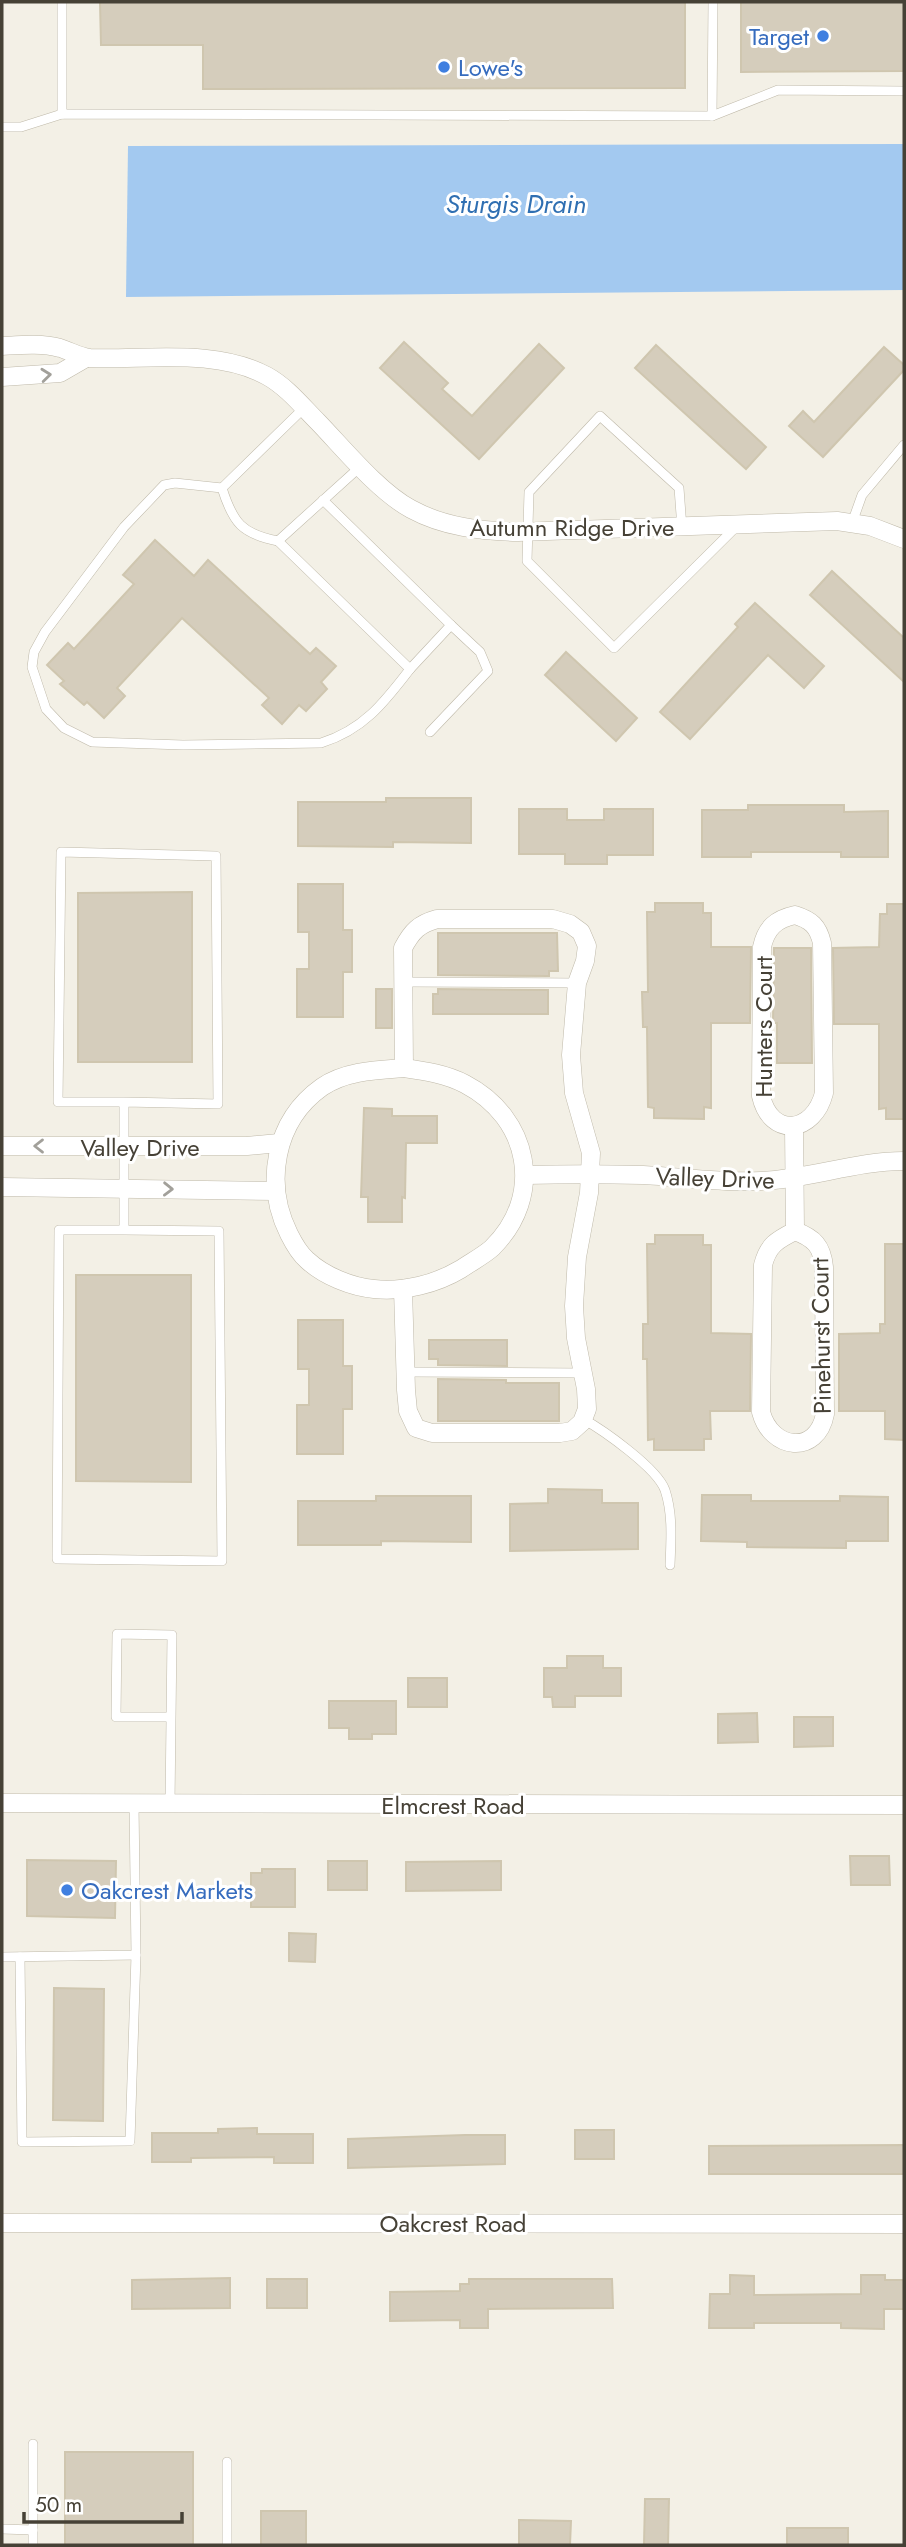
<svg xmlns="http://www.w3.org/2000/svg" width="906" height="2547" font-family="Jost,sans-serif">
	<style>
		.water { fill: #a3c9f0 }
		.building { fill: #d5cdbc; stroke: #cfc6af; stroke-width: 2 }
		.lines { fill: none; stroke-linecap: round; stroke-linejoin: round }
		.service-casing { stroke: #bfb9a9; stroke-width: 10 }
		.minor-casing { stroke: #bfb9a9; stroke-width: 19 }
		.service { stroke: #fff; stroke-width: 9 }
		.minor { stroke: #fff; stroke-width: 18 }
		.oneway { stroke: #a2a09a }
		.shop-dot { fill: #3f7fe0; stroke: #fff; stroke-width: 2.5 }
		.labels { text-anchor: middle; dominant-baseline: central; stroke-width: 6; stroke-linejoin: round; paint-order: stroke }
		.shop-label { font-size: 24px; fill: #366cbe; stroke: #fff; text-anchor: start }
		.street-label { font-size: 24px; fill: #464136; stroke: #fff }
		.water-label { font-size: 26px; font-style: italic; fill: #2f6fb2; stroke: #fff }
	</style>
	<rect width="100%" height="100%" fill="#f3f0e6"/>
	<!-- water -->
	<path class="water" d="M904,144V290L126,297L128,146Z"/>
	<!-- building -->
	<g class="building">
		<path d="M100,2H685V88L203,89V45H101Z"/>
		<path d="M741,2H904V71L741,72Z"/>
		<path d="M404,342L448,383L442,389L472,416L539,344L564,368L479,459L380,368Z"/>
		<path d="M656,345L766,447L746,469L635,368Z"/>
		<path d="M884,347L904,365V370L823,457L789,426L803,411L814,422Z"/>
		<path d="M155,540L194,576L208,560L310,654L316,648L336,666L321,682L327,689L306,711L299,705L282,724L262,705L269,698L182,618L117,688L125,696L104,718L87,702L84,705L60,684L64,681L47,665L68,643L74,649L134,584L123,575Z"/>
		<path d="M832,571L904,638V682L810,595Z"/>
		<path d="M755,603L824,666L804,688L768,655L690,739L660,712L738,627L735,624Z"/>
		<path d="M566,652L637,718L616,741L545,675Z"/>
		<path d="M386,798H471V843L393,842V847L298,846V802H386Z"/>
		<path d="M748,805H844V812L888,811V857H841V852H751V857H702V810H748Z"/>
		<path d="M519,809H567V820H604V809H653V855H607V864H565V854H519Z"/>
		<path d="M298,884H343V930H352V972H343V1017H297V969H309V932H298Z"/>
		<path d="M192,892V1062H78V893Z"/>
		<path d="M655,903H703V913H711V947H751L750,1023H711V1108L704,1107V1119L654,1118V1108L648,1107L647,1027H643L642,992H648L647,912H655Z"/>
		<path d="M887,904H904V1119H886V1108L879,1109V1024H834L833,948L879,947L880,914H887Z"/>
		<path d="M438,933H557L558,971H549V976L438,975Z"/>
		<path d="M774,948H811L812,1063H777V1023H773Z"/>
		<rect x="376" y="989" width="16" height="39"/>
		<path d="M438,989L548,990V1014H433V994H438Z"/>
		<path d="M364,1108L392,1109V1116H437V1143H406L405,1198L402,1197V1222H368V1197H361Z"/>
		<path d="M655,1235H703V1245H711V1333L751,1334L750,1411H710L711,1439H704V1450H654V1439L648,1440L647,1359H643V1324H648L647,1244H655Z"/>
		<path d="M885,1244H904V1440L885,1439V1411H839V1334L880,1333V1324H885Z"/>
		<path d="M76,1275H191V1482L76,1481Z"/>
		<path d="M298,1320H343V1366H352V1409H343V1454H297V1405H309V1369H298Z"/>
		<path d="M429,1340H507V1366L438,1365V1359H429Z"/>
		<path d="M438,1379L506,1380V1383H559V1421H438Z"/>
		<path d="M548,1489L602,1490V1503H638V1549L510,1551V1504L548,1503Z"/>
		<path d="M702,1495H751V1501H840V1496L888,1497V1541H846V1548L747,1547V1542L701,1541Z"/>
		<path d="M376,1496H471V1542L381,1541V1545H298V1501H376Z"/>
		<path d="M567,1656H603V1668H621V1696H575V1707H553L552,1697H544V1668H567Z"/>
		<rect x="408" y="1678" width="39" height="29"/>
		<path d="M329,1701H396V1734H372V1739H349V1728H329Z"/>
		<path d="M757,1713L758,1742L718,1743V1714Z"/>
		<path d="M794,1717H833V1746L794,1747Z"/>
		<path d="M850,1856H889L890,1885H851Z"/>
		<path d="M27,1860L116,1861L115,1918L27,1916Z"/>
		<rect x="328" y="1861" width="39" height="29"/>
		<path d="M501,1861V1890L406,1891V1862Z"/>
		<path d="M262,1869H295V1907H251V1873H262Z"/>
		<path d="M289,1933L316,1934L315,1962L289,1961Z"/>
		<path d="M54,1988L104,1989L103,2121L53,2120Z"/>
		<path d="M257,2128V2134H313V2163H274V2157L191,2158V2162H152V2133H218V2129Z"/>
		<rect x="575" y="2130" width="39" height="29"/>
		<path d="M465,2135H505V2164L348,2168V2139Z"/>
		<path d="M904,2145V2174H709V2146Z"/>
		<path d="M730,2275L754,2276V2295L861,2294V2275H885V2280H904V2309H884V2329L841,2328V2323H754V2328H709L710,2294H730Z"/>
		<path d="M230,2278V2308L132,2309V2280Z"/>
		<rect x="267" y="2279" width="40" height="29"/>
		<path d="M469,2279H612L613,2308L488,2309V2328H460V2320L390,2321V2292L460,2291V2284H469Z"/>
		<rect x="65" y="2452" width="128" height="93"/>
		<path d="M645,2499H669L668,2545H644Z"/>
		<rect x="261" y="2511" width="45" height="34"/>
		<path d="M519,2520L571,2521L570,2545H519Z"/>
		<rect x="787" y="2528" width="61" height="17"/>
	</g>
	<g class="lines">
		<!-- service casing -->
		<g class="service-casing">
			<g id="service">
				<path d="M62,114V2"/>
				<path d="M712,116L713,2"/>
				<path d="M2,127H21L62,114L712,116L778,90L904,91"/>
				<path d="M304,408L222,488C233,523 242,534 278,541L361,466"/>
				<path d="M222,488L175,483L164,485L124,527L45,632L34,652L32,667L46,709L64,728L92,742L183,745L321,743C363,730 384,703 410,669"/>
				<path d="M852,523L862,495L904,445"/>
				<path d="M682,528L679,488L600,416L529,492L527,561L614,648L737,526"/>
				<path d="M278,541L410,669L451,625L323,500"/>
				<path d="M430,732L488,671L480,652L451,625"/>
				<path d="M403,982L577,983"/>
				<path d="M124,1230L219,1231L222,1561L57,1559L59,1230H124V1102H58L61,852L216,856L218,1104L124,1102"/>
				<path d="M406,1372L582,1373"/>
				<path d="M583,1419C603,1430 657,1468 665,1490C673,1514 671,1540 670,1565"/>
				<path d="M170,1717H116L117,1634L172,1635L170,1804"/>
				<path d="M2,1957L136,1955L134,1804"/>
				<path d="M20,1957L22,2142L130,2141L136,1955"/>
				<path d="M2,2529L33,2530"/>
				<path d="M33,2545V2444"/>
				<path d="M227,2545V2462"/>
			</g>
		</g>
		<!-- minor casing -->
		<g class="minor-casing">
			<g id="minor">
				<path d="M2,346C21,345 41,343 60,348C70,351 79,357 90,358C147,360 216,348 267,376C287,387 302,406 318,422C344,449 379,492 411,509C444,527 481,531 518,532L837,521L870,526L904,539"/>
				<path d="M2,377L60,373L86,358"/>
				<path d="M795,915C811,920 818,926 822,943L824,1093C814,1133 771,1139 761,1096L762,947C766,928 776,919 795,915Z"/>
				<path d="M404,1068C425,1071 446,1074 465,1084C530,1118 545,1196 492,1248C483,1256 471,1262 461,1269C436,1284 404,1292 374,1289C352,1287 324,1276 307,1260C300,1254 293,1242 289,1234C264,1184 274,1121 322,1087C345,1071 376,1070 404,1068Z"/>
				<path d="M794,1126L795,1231"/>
				<path d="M2,1146H247L279,1143"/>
				<path d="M525,1175C564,1174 604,1174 643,1175C683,1177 721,1183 761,1181C809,1179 856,1161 904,1161"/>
				<path d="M2,1187L276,1191"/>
				<path d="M795,1231C814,1238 822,1246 824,1267L825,1414C817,1456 771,1450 761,1412L763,1265C768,1245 777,1240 795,1231Z"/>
				<path d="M403,1289L406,1390L408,1411L416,1428L432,1433H560L572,1431L582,1422L587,1409L586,1389L576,1338L574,1306L577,1257L589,1193L591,1153L574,1093L571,1055L577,983L585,961L587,946L581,932L570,924L553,919H437C419,924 412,931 403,948L404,1068"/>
				<path d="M2,1803L904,1805"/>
				<path d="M2,2223L904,2224"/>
			</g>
		</g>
		<!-- service -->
		<use href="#service" class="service"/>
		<!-- minor -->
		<use href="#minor" class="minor"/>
	</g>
	<!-- one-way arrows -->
	<defs><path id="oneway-chevron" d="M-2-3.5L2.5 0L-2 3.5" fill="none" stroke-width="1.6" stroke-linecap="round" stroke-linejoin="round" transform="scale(1.75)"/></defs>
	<g class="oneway">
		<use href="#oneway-chevron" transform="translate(46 375) rotate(-6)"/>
		<use href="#oneway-chevron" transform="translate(39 1146) rotate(-180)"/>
		<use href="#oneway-chevron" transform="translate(168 1189) rotate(1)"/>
	</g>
	<!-- markers -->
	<g class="shop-dot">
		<circle cx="823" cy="36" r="7"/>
		<circle cx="444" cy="67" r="7"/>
		<circle cx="67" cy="1890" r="7"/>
	</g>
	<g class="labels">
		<!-- shop labels -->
		<g class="shop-label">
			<text x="809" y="36" text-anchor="end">Target</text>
			<text x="458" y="67">Lowe's</text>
			<text x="81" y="1890">Oakcrest Markets</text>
		</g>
		<!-- street labels -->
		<g class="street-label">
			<text x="572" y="527">Autumn Ridge Drive</text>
			<text transform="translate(763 1027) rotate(-90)">Hunters Court</text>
			<text x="140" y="1147">Valley Drive</text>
			<text transform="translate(715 1178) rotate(2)">Valley Drive</text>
			<text transform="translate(821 1336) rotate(-91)">Pinehurst Court</text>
			<text x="453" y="1805">Elmcrest Road</text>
			<text x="453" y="2223">Oakcrest Road</text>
		</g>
		<!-- water labels -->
		<g class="water-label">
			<text x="516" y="204">Sturgis Drain</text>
		</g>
	</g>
	<!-- border -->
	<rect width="906" height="2547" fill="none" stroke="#464136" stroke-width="7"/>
	<!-- scale -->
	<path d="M24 2512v10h158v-10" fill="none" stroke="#464136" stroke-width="3.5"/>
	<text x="35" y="2512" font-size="21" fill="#464136" stroke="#ffffff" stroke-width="5" paint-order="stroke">50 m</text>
</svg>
